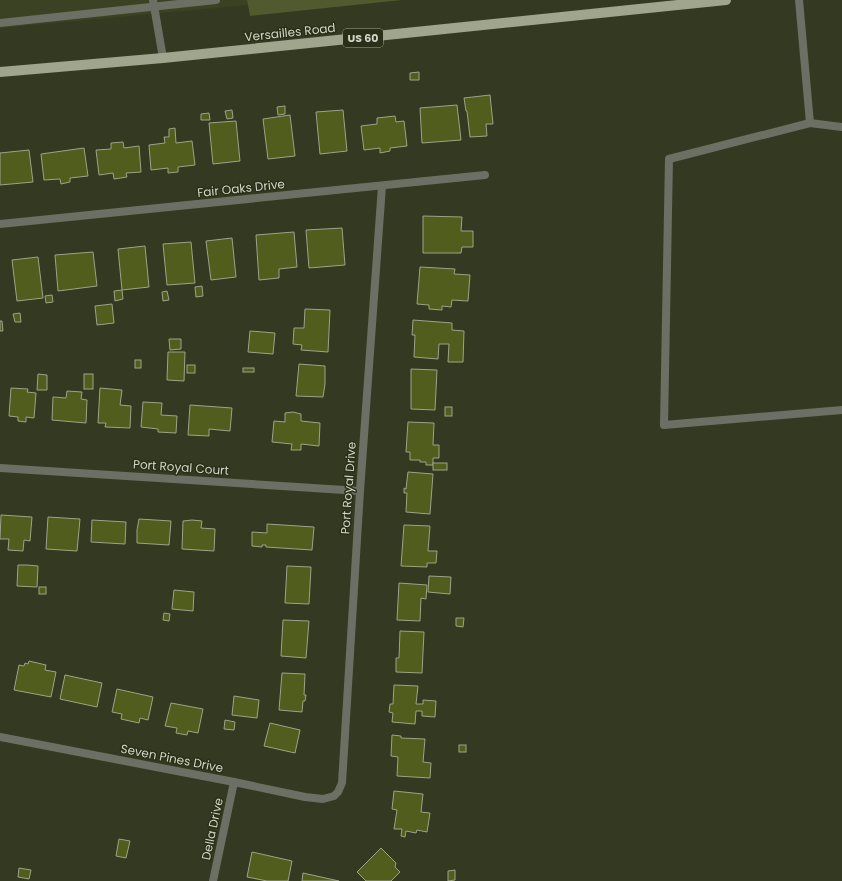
<svg xmlns="http://www.w3.org/2000/svg" width="842" height="881" font-family="Poppins,sans-serif">
	<style>
		.built { fill: #3b4223 }
		.green { fill: #505a2e }
		.building { fill: #515d1c; stroke: #9ca388 }
		.lines { fill: none; stroke-linecap: round; stroke-linejoin: round }
		.service { stroke: #6c6f64; stroke-width: 8 }
		.minor { stroke: #6c6f64; stroke-width: 8 }
		.primary { stroke: #a0a68e; stroke-width: 10 }
		.labels { text-anchor: middle; dominant-baseline: central; stroke-width: 3; stroke-linejoin: round; paint-order: stroke }
		.shield { fill: #2a3018; stroke: #9fa492; stroke-width: 1 }
		.shield-label { font-size: 11px; font-weight: bold; fill: #d1d5c6 }
		.street-label { font-size: 12px; fill: #d1d5c6; stroke: #2a3018 }
	</style>
	<rect width="100%" height="100%" fill="#343a22"/>
	<!-- built -->
	<path class="built" d="M0,0H247L248,5L0,28Z"/>
	<!-- green -->
	<path class="green" d="M247,0H402L250,16Z"/>
	<!-- building -->
	<g class="building">
		<path d="M419,72V80H410V73Z"/>
		<path d="M490,95L493,124H486L487,136L470,137L467,111H466L464,98Z"/>
		<path d="M457,105L461,140L422,143L420,108Z"/>
		<path d="M285,106V114L278,115L277,107Z"/>
		<path d="M232,110L233,118L227,119L225,111Z"/>
		<path d="M343,110L347,151L320,154L316,112Z"/>
		<path d="M209,113L210,120H201V114Z"/>
		<path d="M290,115L295,156L268,159L263,119Z"/>
		<path d="M395,116L396,122L404,121L407,146L390,148V151L380,153V148L364,150L361,126L377,124V118Z"/>
		<path d="M236,121L240,161L213,164L209,123Z"/>
		<path d="M175,128L176,143L192,141L195,165L178,167V172L168,173V168L151,170L149,145L165,143L164,137H169V129Z"/>
		<path d="M123,142L124,148L139,146L141,172L126,173L127,177L114,179L113,173L99,175L96,150L111,149V143Z"/>
		<path d="M84,148L88,176L70,178V182L61,184L60,179L44,180L41,154Z"/>
		<path d="M29,150L33,182L0,185V153Z"/>
		<path d="M423,216L462,217L461,231H473V247H462L461,253H423Z"/>
		<path d="M342,228L345,265L309,268L306,230Z"/>
		<path d="M294,232L297,267L279,269V278L259,280L256,235Z"/>
		<path d="M232,238L236,277L211,280L206,241Z"/>
		<path d="M191,242L195,283L167,285L163,244Z"/>
		<path d="M145,246L149,287L122,290L123,299L115,301L114,291L122,290L118,249Z"/>
		<path d="M93,252L97,286L58,291L55,255Z"/>
		<path d="M38,257L43,298L17,301L12,260Z"/>
		<path d="M420,267L455,269L454,274L470,275L468,301L452,300L451,307L442,306V310L429,309V305L417,304Z"/>
		<path d="M202,286L203,296L196,297L195,287Z"/>
		<path d="M167,291L169,300L163,301L162,292Z"/>
		<path d="M52,295L53,302L46,303L45,296Z"/>
		<path d="M112,304L114,323L97,325L95,306Z"/>
		<path d="M305,309L330,310L328,352L301,350L302,345L293,344L294,328H304Z"/>
		<path d="M20,313L21,322H15L13,314Z"/>
		<path d="M413,320L452,323V330L464,331L463,362H448L449,344H439L438,359L414,357L415,335H412Z"/>
		<path d="M0,321H2L3,331H0Z"/>
		<path d="M250,331L275,333L273,354L248,352Z"/>
		<path d="M169,339H181V349L170,350Z"/>
		<path d="M168,352H185L184,381L167,380Z"/>
		<rect x="135" y="360" width="6" height="8"/>
		<path d="M299,364L325,366V384L323,397L296,396Z"/>
		<rect x="187" y="365" width="8" height="8"/>
		<rect x="243" y="368" width="11" height="4"/>
		<path d="M411,369L437,370L435,410L411,409Z"/>
		<path d="M38,374L47,375V390H37Z"/>
		<rect x="84" y="374" width="9" height="15"/>
		<path d="M11,388L28,389L27,392L36,393L34,418L26,417V422L18,421V417L9,416Z"/>
		<path d="M100,388L122,390L120,405L131,406L130,428L105,427L106,423H98Z"/>
		<path d="M67,391L82,392L81,399L87,400L86,423L52,420L53,397L66,398Z"/>
		<path d="M143,402L162,403L161,415L177,416L176,433L158,432V429L141,427Z"/>
		<path d="M190,405L232,408L230,431L209,429V436L188,435Z"/>
		<rect x="445" y="407" width="7" height="9"/>
		<path d="M293,412L301,414V421L320,423L319,446L301,444V450H291L292,444L272,442L274,421L285,422V413Z"/>
		<path d="M408,422L434,423L433,445H439V458H433V465H426V462H420V460H410V452H406Z"/>
		<rect x="433" y="463" width="14" height="7"/>
		<path d="M408,472L433,474L430,514L406,512L407,493H404V488L406,489Z"/>
		<path d="M1,515L32,517L30,541L24,540L23,551L8,550L9,539H0Z"/>
		<path d="M48,517L80,519L77,551L46,549Z"/>
		<path d="M139,519L171,521L169,545L137,543V530Z"/>
		<path d="M92,520L126,522L125,544L91,542Z"/>
		<path d="M192,520L202,521L201,528L215,529L214,551L182,549L183,521Z"/>
		<path d="M267,524L314,527L312,550L266,547V545H262V547L252,546V532L267,533Z"/>
		<path d="M404,525L430,526L428,551H437L436,563H427V567L401,566Z"/>
		<path d="M18,565H27L38,566L37,587L17,586Z"/>
		<path d="M287,566L311,567L309,604L285,603Z"/>
		<path d="M429,576L451,577L450,594L428,592Z"/>
		<path d="M399,583L427,585L426,599L421,598L420,621L397,620Z"/>
		<rect x="39" y="587" width="7" height="7"/>
		<path d="M174,590L194,592L193,611L172,609Z"/>
		<path d="M164,613L170,614L169,621L163,620Z"/>
		<path d="M456,618H464L463,627L456,626Z"/>
		<path d="M283,620L309,621L306,658L281,656Z"/>
		<path d="M400,631L424,632L422,673L396,672V658H399Z"/>
		<path d="M29,661L46,665L45,670L56,672L51,697L14,690L19,665L24,666L25,663L28,664Z"/>
		<path d="M282,673L305,674L304,695H306L305,701H303L302,712L279,710Z"/>
		<path d="M65,675L102,683L97,707L60,699Z"/>
		<path d="M394,685L418,686L416,704H423V700L436,701L435,717L422,716V711H416L415,724L392,722L393,713L389,712L390,704H393Z"/>
		<path d="M117,689L153,697L148,720L140,718L139,723L121,719L122,714L112,712Z"/>
		<path d="M234,696L259,700L257,718L232,715Z"/>
		<path d="M171,703L203,709L198,733L188,731L187,735L176,733L177,728L165,726Z"/>
		<path d="M225,720L235,722L234,730L224,729Z"/>
		<path d="M270,723L300,730L295,753L264,746Z"/>
		<path d="M392,735L401,736V738L425,739L423,762L431,763L430,778L397,776L398,757L391,756Z"/>
		<rect x="459" y="745" width="7" height="7"/>
		<path d="M394,791L423,794L421,812L430,813L427,832L417,830L416,833L406,831L405,837L401,836L402,829H394L397,810L392,809Z"/>
		<path d="M119,839L130,841L126,858L116,856Z"/>
		<path d="M381,848L396,863L395,867L400,872L391,881H366L357,872Z"/>
		<path d="M252,852L292,861L288,881H267L247,877Z"/>
		<path d="M19,868L31,870L29,879L18,877Z"/>
		<path d="M455,870V880L448,881V871Z"/>
		<path d="M303,873L339,881H302Z"/>
	</g>
	<g class="lines">
		<!-- service -->
		<g class="service">
			<path d="M153,0L163,58"/>
			<path d="M799,0L810,123"/>
			<path d="M0,23L216,0"/>
			<path d="M842,127L810,123L669,159L664,425L842,410"/>
		</g>
		<!-- minor -->
		<g class="minor">
			<path d="M0,224L485,175"/>
			<path d="M0,468L360,491"/>
			<path d="M0,737L234,782L305,797L323,799L334,796L338,792L342,783L360,491L382,186"/>
			<path d="M213,881L234,782"/>
		</g>
		<!-- primary -->
		<path class="primary" d="M0,72L163,58L726,0"/>
	</g>
	<g class="labels">
		<!-- shield labels -->
		<rect class="shield" x="343" y="29" width="40" height="18" rx="3"/>
		<g class="shield-label">
			<text x="363" y="38">US 60</text>
		</g>
		<!-- street labels -->
		<g class="street-label">
			<text transform="translate(290 32) rotate(-6)">Versailles Road</text>
			<text transform="translate(241 188) rotate(-6)">Fair Oaks Drive</text>
			<text transform="translate(181 467) rotate(4)">Port Royal Court</text>
			<text transform="translate(348 488) rotate(-86)">Port Royal Drive</text>
			<text transform="translate(172 758) rotate(11)">Seven Pines Drive</text>
			<text transform="translate(212 829) rotate(-78)">Della Drive</text>
		</g>
	</g>
</svg>
